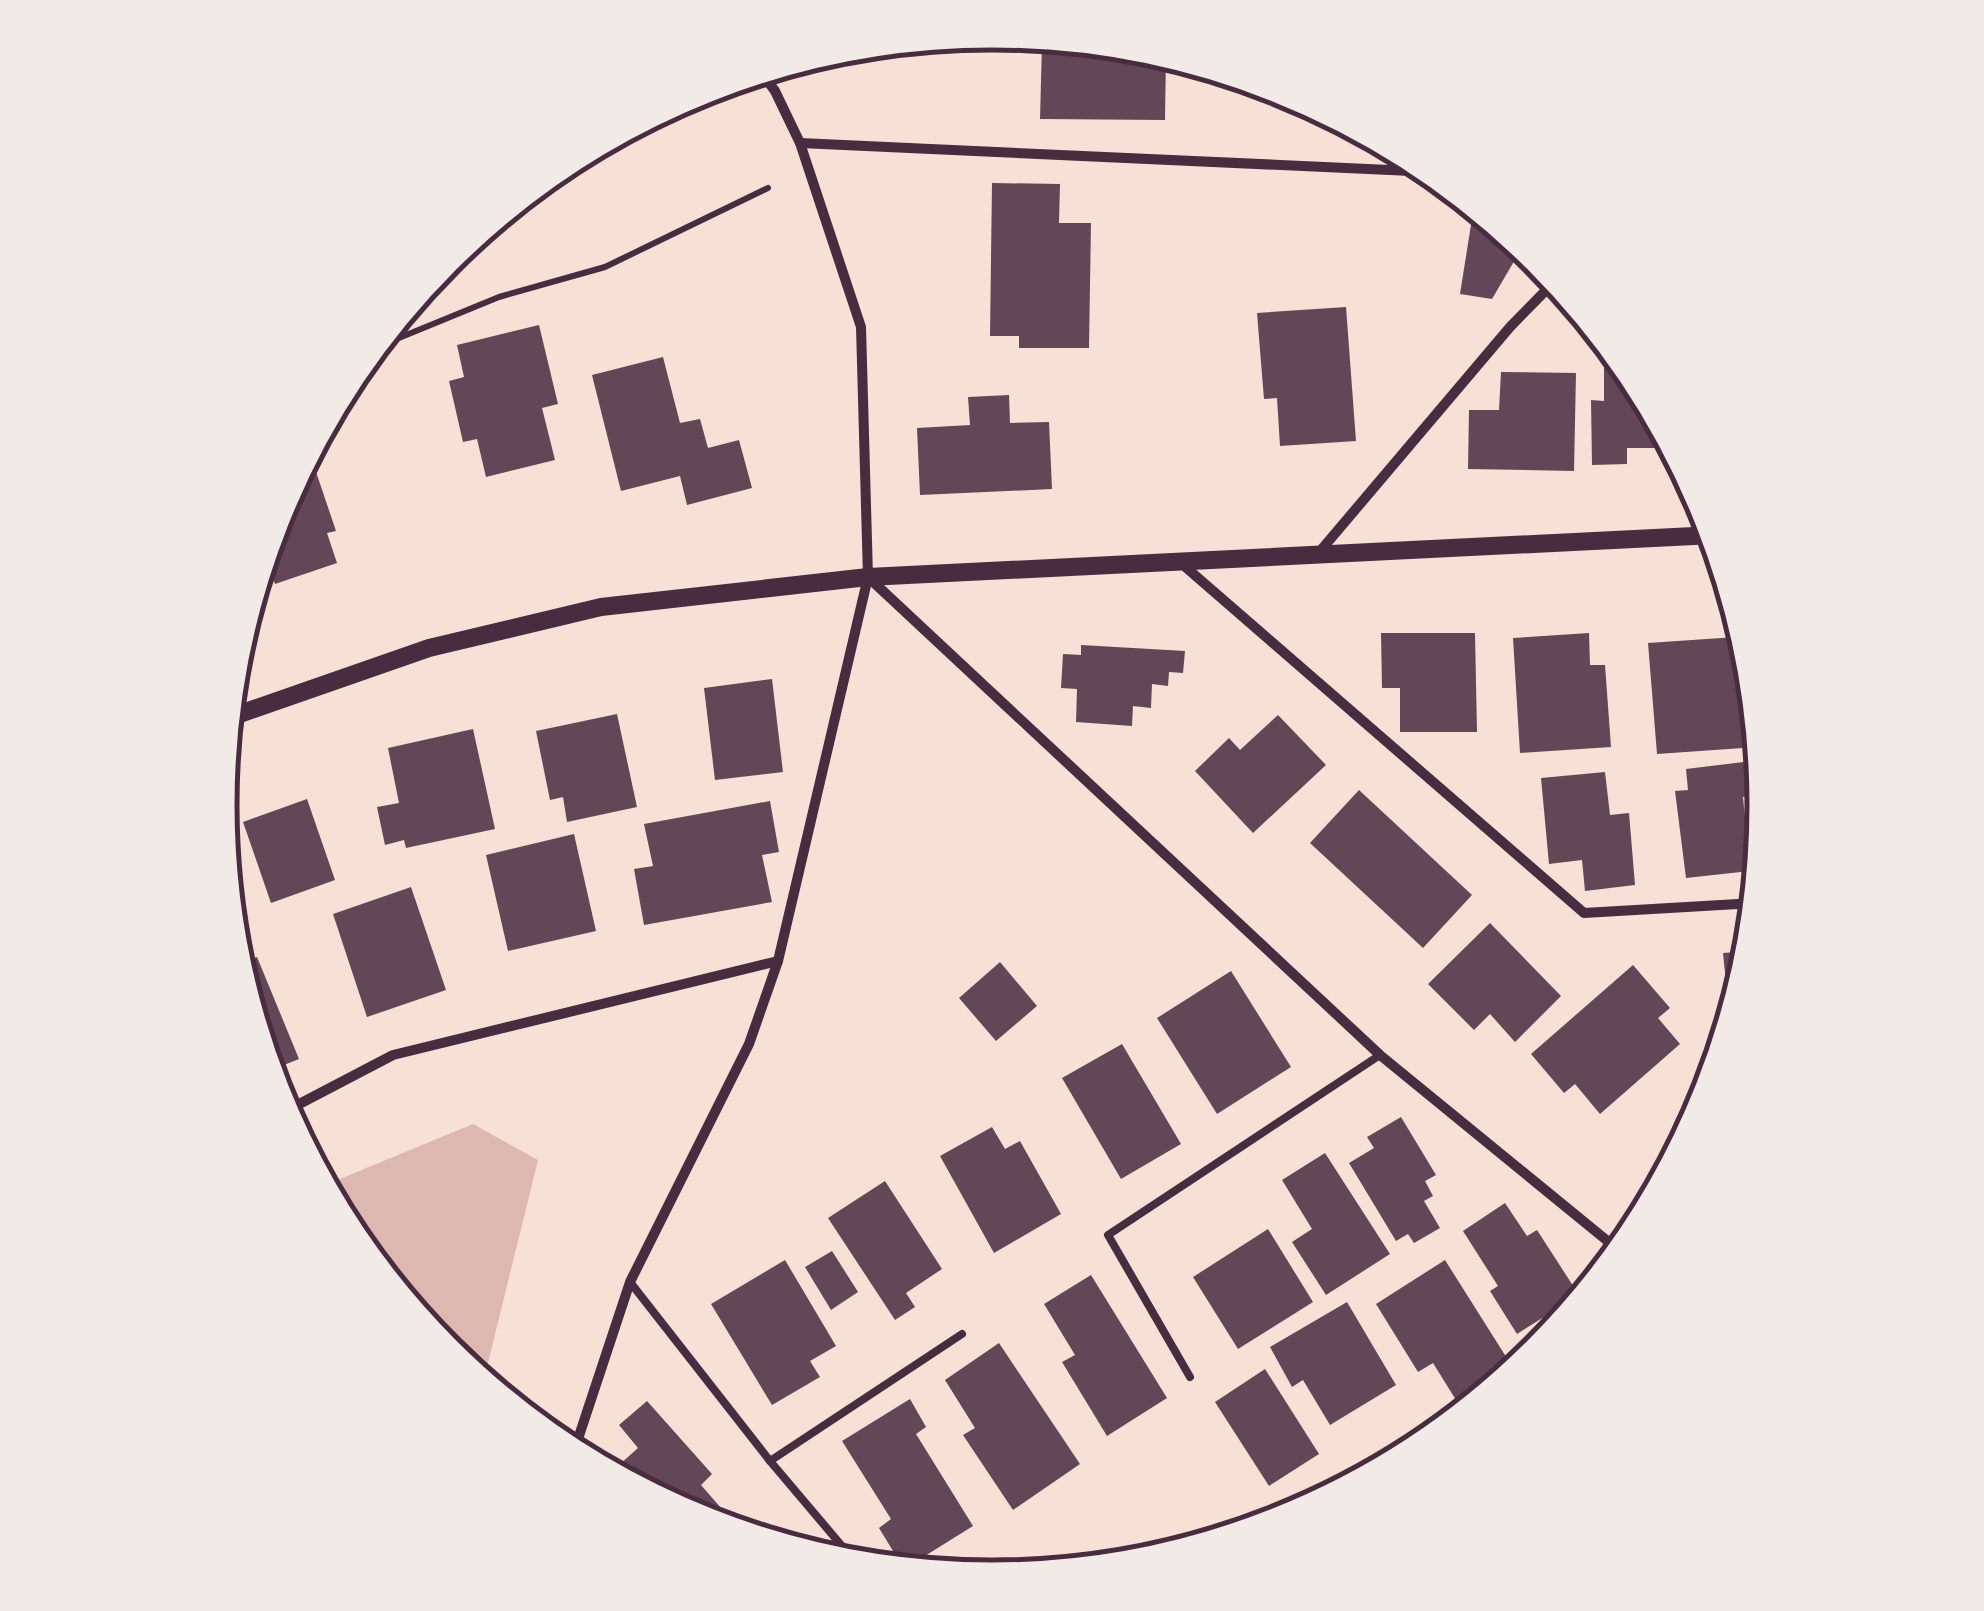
<svg xmlns="http://www.w3.org/2000/svg" width="1984" height="1611" font-family="'PT Sans',sans-serif">
	<style>
		.water { fill: #dcb8b0 }
		.building { fill: #644757 }
		.lines { fill: none; stroke-linecap: round; stroke-linejoin: round }
		.path { stroke: #4a2c40; stroke-width: 6 }
		.service { stroke: #4a2c40; stroke-width: 8 }
		.minor { stroke: #4a2c40; stroke-width: 10 }
		.tertiary { stroke: #4a2c40; stroke-width: 18 }
		.rim { fill: none; stroke: #4a2c40; stroke-width: 5 }
	</style>
	<rect width="100%" height="100%" fill="#f7e1d7"/>
	<!-- water -->
	<path class="water" d="M473,1124L538,1160L483,1383C419,1330 363,1260 323,1186Z"/>
	<!-- building -->
	<g class="building">
		<path d="M1042,43L1110,44L1143,47L1166,54L1165,120L1040,119Z"/>
		<path d="M992,183L1060,184L1059,223H1091L1089,348H1019V336H990Z"/>
		<path d="M1474,206L1523,246L1492,299L1460,294Z"/>
		<path d="M1346,307L1356,441L1280,446L1277,398L1264,399L1257,313Z"/>
		<path d="M539,325L558,404L542,408L555,460L486,477L477,439L463,442L449,381L464,377L457,345Z"/>
		<path d="M663,357L680,423L700,419L708,448L739,440L752,488L687,505L680,476L621,491L592,375Z"/>
		<path d="M1622,361L1635,377L1673,448H1627V464L1592,465L1591,400L1604,401V368H1622Z"/>
		<path d="M1501,372L1576,373L1574,471L1468,469L1469,410H1499Z"/>
		<path d="M1009,395L1010,423L1049,422L1052,489L920,495L917,428L970,425L968,397Z"/>
		<path d="M309,451L336,531L327,533L337,563L275,584L264,554L278,509Z"/>
		<path d="M1381,633H1475L1477,732H1400V688H1382Z"/>
		<path d="M1589,633L1590,665H1605L1611,747L1520,753L1513,638Z"/>
		<path d="M1736,637L1743,748L1657,754L1648,643Z"/>
		<path d="M1081,645L1185,651L1183,673L1169,672L1168,686L1152,684L1151,708L1133,706L1132,726L1076,722L1077,689L1061,688L1063,654L1081,655Z"/>
		<path d="M772,679L783,772L715,780L704,688Z"/>
		<path d="M617,714L637,807L567,822L563,797L550,800L536,731Z"/>
		<path d="M1278,715L1326,765L1253,833L1195,771L1229,738L1240,750Z"/>
		<path d="M473,729L495,829L406,848L404,840L385,845L377,807L399,803L388,748Z"/>
		<path d="M1760,760L1764,794L1743,797L1750,871L1686,878L1675,791L1688,790L1686,769Z"/>
		<path d="M1605,772L1610,815L1629,813L1635,885L1585,891L1582,860L1549,864L1541,778Z"/>
		<path d="M1359,790L1472,895L1423,948L1310,843Z"/>
		<path d="M307,799L335,880L271,903L243,822Z"/>
		<path d="M770,801L779,852L762,855L772,902L644,925L634,869L653,866L644,824Z"/>
		<path d="M574,834L596,931L508,951L486,855Z"/>
		<path d="M411,887L446,990L367,1017L333,914Z"/>
		<path d="M1490,923L1561,996L1515,1042L1490,1014L1474,1030L1428,984Z"/>
		<path d="M1751,951L1750,957L1730,1022L1723,953Z"/>
		<path d="M257,957L299,1059L269,1071L237,965Z"/>
		<path d="M1000,962L1037,1006L996,1041L959,998Z"/>
		<path d="M1633,965L1670,1008L1658,1018L1680,1044L1600,1114L1575,1084L1564,1093L1531,1054Z"/>
		<path d="M1231,971L1291,1067L1217,1114L1157,1018Z"/>
		<path d="M1122,1044L1181,1144L1121,1179L1062,1078Z"/>
		<path d="M1401,1117L1436,1175L1425,1181L1433,1196L1424,1201L1440,1228L1414,1243L1408,1234L1396,1241L1349,1163L1374,1148L1367,1137Z"/>
		<path d="M992,1127L1005,1149L1020,1141L1061,1214L994,1253L940,1156Z"/>
		<path d="M1325,1153L1390,1254L1326,1295L1292,1242L1312,1229L1282,1180Z"/>
		<path d="M885,1181L942,1269L906,1293L915,1307L895,1320L828,1218Z"/>
		<path d="M1505,1203L1527,1236L1537,1230L1579,1295L1517,1334L1490,1291L1498,1286L1463,1231Z"/>
		<path d="M1268,1229L1313,1302L1238,1349L1193,1277Z"/>
		<path d="M832,1251L858,1292L831,1310L805,1267Z"/>
		<path d="M785,1260L836,1346L810,1361L820,1377L772,1405L711,1304Z"/>
		<path d="M1445,1260L1515,1371L1464,1413L1433,1363L1418,1372L1376,1304Z"/>
		<path d="M1091,1275L1167,1398L1107,1436L1062,1362L1075,1355L1044,1304Z"/>
		<path d="M1347,1302L1396,1385L1330,1425L1303,1380L1292,1387L1270,1347Z"/>
		<path d="M999,1343L1080,1464L1013,1510L963,1435L975,1428L945,1380Z"/>
		<path d="M1265,1369L1319,1454L1269,1486L1215,1402Z"/>
		<path d="M910,1399L926,1427L916,1434L973,1526L904,1569L879,1528L891,1519L842,1441Z"/>
		<path d="M647,1401L712,1474L701,1485L721,1508L704,1522L610,1473L638,1448L619,1425Z"/>
	</g>
	<g class="lines">
		<!-- path -->
		<path class="path" d="M372,349L499,297L605,267L768,188"/>
		<!-- service -->
		<g class="service">
			<path d="M630,1282L770,1461L962,1334"/>
			<path d="M1190,1377L1108,1235L1380,1055"/>
			<path d="M770,1461L858,1565"/>
		</g>
		<!-- minor -->
		<g class="minor">
			<path d="M800,143L1433,172"/>
			<path d="M1316,556L1510,327L1556,280"/>
			<path d="M1182,564L1584,913L1755,903"/>
			<path d="M869,578L1380,1055L1621,1252"/>
			<path d="M284,1112L393,1055L778,961"/>
			<path d="M573,1454L630,1282L749,1044L778,961L868,577L861,327L800,143L775,91L761,72"/>
		</g>
		<!-- tertiary -->
		<path class="tertiary" d="M228,718L429,648L601,607L868,577L1714,535"/>
	</g>
	<!-- crop -->
	<path d="M0 0H1984V1611H0ZM237 805a755 755 0 1 1 1510 0a755 755 0 1 1-1510 0Z" fill="#f1eae7" fill-rule="evenodd"/>
	<path class="rim" d="M237 805a755 755 0 1 1 1510 0a755 755 0 1 1-1510 0Z"/>
</svg>
